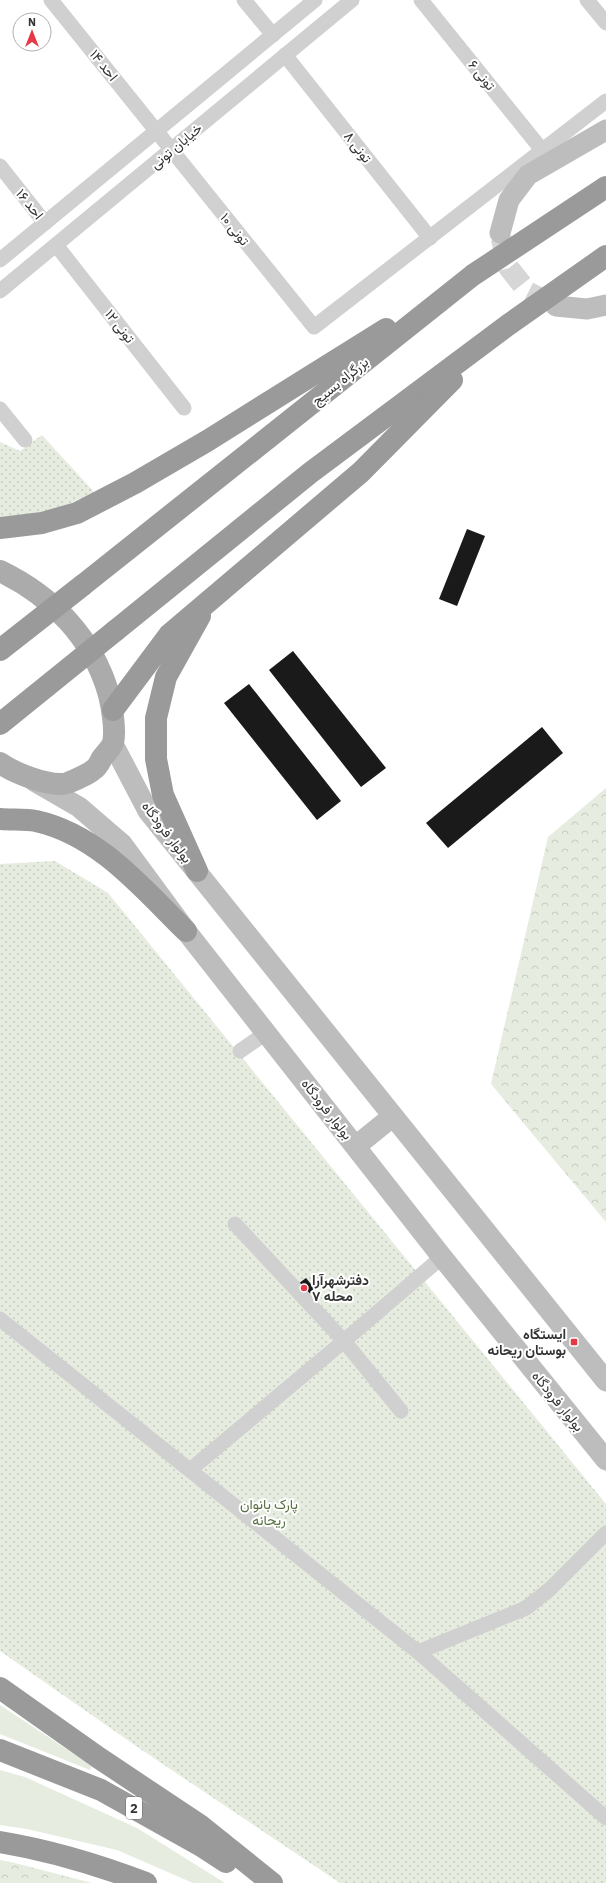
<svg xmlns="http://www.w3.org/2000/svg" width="606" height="1883" font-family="'IBM Plex Sans',Vazirmatn,sans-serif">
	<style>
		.green { fill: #e6ecdf }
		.forest { fill: url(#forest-crowns) }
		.park { fill: url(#park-dots) }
		.building { fill: #1a1a1a }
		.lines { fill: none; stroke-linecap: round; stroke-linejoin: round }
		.secondary-tunnel { stroke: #d6d6d6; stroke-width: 21; stroke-dasharray: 21 10; stroke-linecap: butt }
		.street { stroke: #d0d0d0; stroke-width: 15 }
		.secondary { stroke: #bdbdbd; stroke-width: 21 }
		.primary { stroke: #ababab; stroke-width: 22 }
		.highway { stroke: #9a9a9a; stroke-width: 22 }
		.highway-bridge { stroke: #9a9a9a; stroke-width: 22 }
		.poi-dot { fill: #e63946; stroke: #fff; stroke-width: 1.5 }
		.labels { text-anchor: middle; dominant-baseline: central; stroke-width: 4; stroke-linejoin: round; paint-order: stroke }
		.shield { fill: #fff; stroke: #707070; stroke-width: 1 }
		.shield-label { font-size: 13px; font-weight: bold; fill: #333 }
		.street-label { font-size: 14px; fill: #333; stroke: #fff }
		.poi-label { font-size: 14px; font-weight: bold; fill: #333; stroke: #fff; text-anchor: start }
		.park-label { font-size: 14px; fill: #56703f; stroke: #fff }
	</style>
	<defs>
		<pattern id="forest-crowns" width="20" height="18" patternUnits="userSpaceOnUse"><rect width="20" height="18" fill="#e6ecdf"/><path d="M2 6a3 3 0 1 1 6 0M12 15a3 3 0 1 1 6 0" fill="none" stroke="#c6cbc0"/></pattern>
		<pattern id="park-dots" width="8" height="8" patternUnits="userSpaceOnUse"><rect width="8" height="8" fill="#e6ecdf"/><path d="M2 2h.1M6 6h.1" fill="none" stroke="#c6cbc0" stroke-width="1.8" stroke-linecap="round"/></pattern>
	</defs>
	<rect width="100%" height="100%" fill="#fff"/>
	<!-- green -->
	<g class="green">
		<path d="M0,1705L92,1766L90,1770L0,1734Z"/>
		<path d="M0,1770L25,1777L137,1828L225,1883H193L117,1850L27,1829L0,1825Z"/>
	</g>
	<!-- forest -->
	<g class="forest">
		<path d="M606,788V1222L491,1084L548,837Z"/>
		<path d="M0,1860L11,1862L92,1883H0Z"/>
	</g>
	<!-- park -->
	<g class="park">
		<path d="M42,435L94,492L48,514L0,517V442L20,451Z"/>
		<path d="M55,861L108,893L606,1504V1883H340L139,1748L0,1651V864Z"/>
	</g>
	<!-- building -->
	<g class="building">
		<path d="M467,529L485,536L457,606L439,599Z"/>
		<path d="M293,651L386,768L361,787L269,670Z"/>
		<path d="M249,684L341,801L317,820L224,703Z"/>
		<path d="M542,727L563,753L448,848L426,823Z"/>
		<path d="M306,1278L315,1289L305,1298L294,1287Z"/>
	</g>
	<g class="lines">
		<!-- secondary-tunnel -->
		<path class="secondary-tunnel" d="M501,238L509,268L528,292L556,306"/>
		<!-- street -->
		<g class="street">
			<path d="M51,0L314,327L606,101"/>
			<path d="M244,0L273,35"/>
			<path d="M421,0L542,150"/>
			<path d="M587,0L606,23"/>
			<path d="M285,55L430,238"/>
			<path d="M0,166L45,223"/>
			<path d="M56,245L184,408"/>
			<path d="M0,260L315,0"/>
			<path d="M0,291L352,0"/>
			<path d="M0,409L25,440"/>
			<path d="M240,1051L266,1033"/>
			<path d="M235,1224L344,1341L401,1411"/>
			<path d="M0,1319L418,1652L606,1818"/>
			<path d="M190,1470L344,1341L442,1257"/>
			<path d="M418,1652L526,1608L550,1589L606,1533"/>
		</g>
		<!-- secondary -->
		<g class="secondary">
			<path d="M500,233L509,200L528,175L606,130"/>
			<path d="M556,306L587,309L606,305"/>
			<path d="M113,744L148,811L606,1381"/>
			<path d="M34,781L79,807L122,844L186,931L442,1257L606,1460"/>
			<path d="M356,1146L392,1117"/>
		</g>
		<!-- primary -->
		<path class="primary" d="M0,571C52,596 93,638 109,695C112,707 116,731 113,743C111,748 105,754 102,758C100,762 97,768 93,770C89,774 67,784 63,784C45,785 14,773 0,763"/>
		<!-- highway -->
		<g class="highway">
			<path d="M0,528L42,523L77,513L135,483L207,441L386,329"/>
			<path d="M83,585L473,275L606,187"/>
			<path d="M115,631L310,473L508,325L606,256"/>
			<path d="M113,710L169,635L361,472L452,380"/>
			<path d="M0,819C12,820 25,819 36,821C99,835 142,888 186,931"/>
			<path d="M197,871L163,795L156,759V718L166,677L200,616"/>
			<path d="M0,1688L99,1758L201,1826L272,1883"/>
			<path d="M0,1750L101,1790L203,1847L226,1862"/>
			<path d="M0,1842C49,1850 99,1865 146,1883"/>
		</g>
		<!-- highway-bridge -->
		<g class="highway-bridge">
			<path d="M0,650L83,585"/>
			<path d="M0,724L115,631"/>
		</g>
	</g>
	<!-- markers -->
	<g class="poi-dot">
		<circle cx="304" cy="1288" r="4"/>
		<rect x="570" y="1338" width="8" height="8" rx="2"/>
	</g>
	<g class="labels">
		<!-- shield labels -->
		<rect class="shield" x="126" y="1797" width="16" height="22" rx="3"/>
		<g class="shield-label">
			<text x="134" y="1808">2</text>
		</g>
		<!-- street labels -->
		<g class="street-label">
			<text transform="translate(104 65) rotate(51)">احد ۱۴</text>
			<text transform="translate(482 75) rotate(51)">تونی ۶</text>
			<text transform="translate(176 146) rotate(-40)">خیابان تونی</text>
			<text transform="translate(358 147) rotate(52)">تونی ۸</text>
			<text transform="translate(30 204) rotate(51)">احد ۱۶</text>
			<text transform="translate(235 229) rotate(51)">تونی ۱۰</text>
			<text transform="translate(120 326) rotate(52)">تونی ۱۲</text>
			<text transform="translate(340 381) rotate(-39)">بزرگراه بسیج</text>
			<text transform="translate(167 832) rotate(53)">بولوار فرودگاه</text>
			<text transform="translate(327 1109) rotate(52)">بولوار فرودگاه</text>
			<text transform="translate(558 1401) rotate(51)">بولوار فرودگاه</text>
		</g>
		<!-- poi labels -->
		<g class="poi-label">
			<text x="312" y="1280">دفترشهرآرا<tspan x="312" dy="16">محله ۷</tspan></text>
			<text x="566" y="1334" text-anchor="end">ایستگاه<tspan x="566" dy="16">بوستان ریحانه</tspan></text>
		</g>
		<!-- park labels -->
		<g class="park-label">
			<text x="269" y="1504">پارک بانوان<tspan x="269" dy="16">ریحانه</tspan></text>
		</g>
	</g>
	<!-- north arrow -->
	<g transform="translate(32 32)"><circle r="19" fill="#ffffff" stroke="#adadad"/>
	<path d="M0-3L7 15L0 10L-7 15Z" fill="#e63946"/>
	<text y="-6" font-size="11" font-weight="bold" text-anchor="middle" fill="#333333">N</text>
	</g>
</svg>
